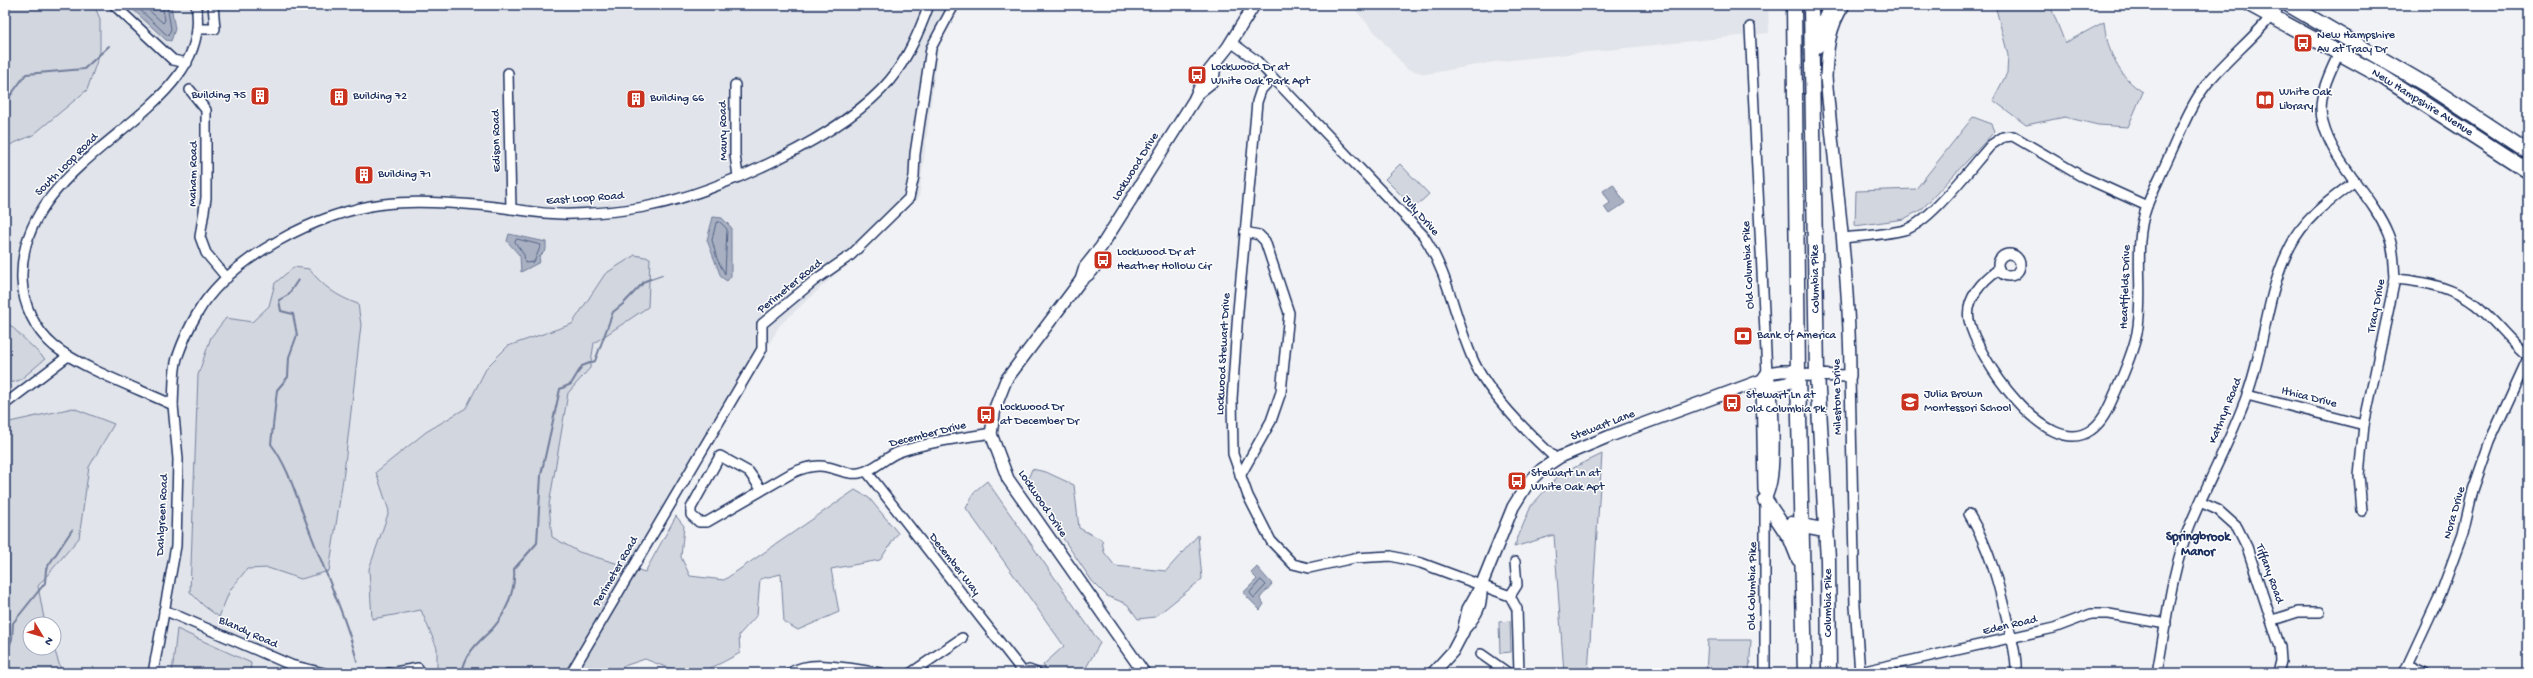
<svg xmlns="http://www.w3.org/2000/svg" width="2533" height="678" font-family="'Gochi Hand',sans-serif">
	<style>
		.built { fill: #e1e4ea; fill-rule: evenodd }
		.green { fill: #d2d6df; stroke: #76829e }
		.water { fill: #a8b0c2; stroke: #707c9a }
		.lines { fill: none; stroke-linecap: round; stroke-linejoin: round }
		.shore { stroke: #536386; stroke-width: 1 }
		.stream { stroke: #707c9a; stroke-width: 2 }
		.minor-casing { stroke: #1b2f5e; stroke-width: 12 }
		.tertiary-casing { stroke: #1b2f5e; stroke-width: 14 }
		.primary-casing { stroke: #1b2f5e; stroke-width: 17 }
		.trunk-casing { stroke: #1b2f5e; stroke-width: 17 }
		.minor { stroke: #fff; stroke-width: 9 }
		.tertiary { stroke: #fff; stroke-width: 11 }
		.primary { stroke: #fff; stroke-width: 14 }
		.trunk { stroke: #fff; stroke-width: 14 }
		.labels { text-anchor: middle; dominant-baseline: central; stroke-width: 3; stroke-linejoin: round; paint-order: stroke }
		.poi-label { font-size: 12px; fill: #1b2f5e; stroke: #fff; text-anchor: start }
		.street-label { font-size: 12px; fill: #1b2f5e; stroke: #fff }
		.neighbourhood-label { font-size: 13px; font-weight: bold; fill: #1b2f5e; stroke: #fff }
	</style>
	<rect width="100%" height="100%" fill="#f1f2f5"/>
	<filter id="ink" filterUnits="userSpaceOnUse"><feTurbulence type="fractalNoise" baseFrequency=".025" numOctaves="2"/><feDisplacementMap in="SourceGraphic" scale="8" xChannelSelector="R" yChannelSelector="G"/><feConvolveMatrix kernelMatrix="1 2 1 2 8 2 1 2 1" color-interpolation-filters="sRGB"/></filter>
	<g filter="url(#ink)">
		<!-- built -->
		<g class="built">
			<path d="M5,5H962L938,47L919,198L780,325L580,673H5ZM30,624H54V648H30Z"/>
			<path d="M1351,5H1768L1769,33L1494,62L1426,74L1407,69Z"/>
		</g>
		<!-- green -->
		<g class="green">
			<path d="M5,5H94L100,19V52L87,90L33,135L5,147Z"/>
			<path d="M1995,5H2050L2065,43L2104,22C2107,50 2118,77 2143,92L2128,127L2098,125L2065,117L2026,125L1993,100L2007,73L2008,55Z"/>
			<path d="M1973,117L1992,124L1995,131L1922,209L1904,219L1855,226L1856,191L1916,189Z"/>
			<path d="M1400,164L1429,194L1414,208L1385,179Z"/>
			<path d="M635,255L650,258L648,307L594,343L590,368L568,393L549,505L552,537L579,552L645,572L676,516L684,526L681,557L690,576L724,580L855,490L869,498L898,533L880,560L831,569L839,612L798,630L784,622L781,574L760,579L757,615L739,635L740,653C696,677 692,678 645,659L624,666L619,673H437V648L421,610L372,619L369,569L389,511L376,472L426,432L466,408L487,367L508,346L572,324L605,274Z"/>
			<path d="M294,267L309,269C324,287 336,296 358,304L361,325L344,472L329,571L301,579L268,568L247,569L230,590L219,617L204,606L190,592L198,375L211,337L226,318L252,322L269,306L275,283Z"/>
			<path d="M5,320L45,359L20,380L5,385Z"/>
			<path d="M73,408L114,424L89,467L79,538L38,586L45,624H30V648H54L62,673H5V423Z"/>
			<path d="M1602,454L1588,673H1564L1554,535L1514,547L1531,506L1559,475Z"/>
			<path d="M1032,469L1046,472L1074,485L1079,528L1102,540L1104,552L1115,566L1166,571L1198,535L1202,579L1155,617L1138,619L1127,604L1107,596L1092,581L1026,484Z"/>
			<path d="M987,481L1100,643L1083,673H1048L1043,665L1064,646L966,508L975,491Z"/>
			<path d="M1510,621L1511,652L1500,653L1499,622Z"/>
			<path d="M177,629L251,663L250,673H172Z"/>
			<path d="M1708,640H1751L1749,673H1706Z"/>
		</g>
		<!-- water -->
		<g class="water">
			<path d="M128,5H171L175,29L171,41L166,40Z"/>
			<path d="M1613,184L1625,203L1609,214L1604,207L1610,203L1603,191Z"/>
			<path d="M713,217L722,218L731,227V276L727,281L721,277L707,240Z"/>
			<path d="M509,234L546,242V250L539,257L540,262L521,272L520,256L507,241Z"/>
			<path d="M1257,567L1272,584L1260,598L1264,604L1260,610L1243,593L1257,579L1251,573Z"/>
		</g>
		<g class="lines">
			<!-- shore -->
			<g class="shore">
				<path d="M135,5L168,36L171,29L167,5"/>
				<path d="M143,5L163,23L165,20L162,5"/>
				<path d="M720,222L727,229L725,274L717,259L712,240L716,223Z"/>
				<path d="M517,239L541,245L534,262L525,263L524,255L515,242Z"/>
				<path d="M1261,580L1266,585L1254,598L1250,593Z"/>
			</g>
			<!-- stream -->
			<g class="stream">
				<path d="M5,103L26,74L84,69L109,46"/>
				<path d="M298,280L288,295L279,300L281,311L293,314L297,335L289,357L288,377L277,390L271,444C290,469 298,503 310,532C326,575 346,617 357,661"/>
				<path d="M5,655L12,639L13,623L45,583L46,569L72,530"/>
				<path d="M462,673C465,656 474,646 486,635C504,620 516,591 514,569L537,543L541,475L560,389L571,384L582,366L595,361L613,312L623,304L645,281L662,275"/>
			</g>
			<!-- minor casing -->
			<g class="minor-casing">
				<g id="minor">
					<path d="M114,5L173,60L187,63"/>
					<path d="M196,5C217,117 17,150 22,280C23,305 35,330 54,346C83,369 139,389 173,405C174,390 173,372 177,358C182,344 189,327 197,314C229,258 320,211 384,204C418,200 478,204 512,209C533,212 552,215 573,214C598,213 625,211 649,206C718,193 845,135 890,80C908,58 919,32 929,5"/>
					<path d="M1750,27L1767,373"/>
					<path d="M197,29H215L213,5"/>
					<path d="M1231,42L1257,61L1423,235C1449,274 1455,320 1474,362C1489,394 1530,435 1556,459"/>
					<path d="M2339,53C2329,74 2316,99 2323,123C2334,165 2372,195 2388,234C2394,248 2394,264 2395,279L2364,425L2359,475L2362,511"/>
					<path d="M508,73L511,209"/>
					<path d="M1272,78L1261,90L1257,102L1238,311L1232,399L1233,454L1248,496L1271,541L1293,564L1309,568L1354,558L1391,556L1421,563L1510,596L1517,609L1519,673"/>
					<path d="M735,85V155L738,176"/>
					<path d="M190,90L206,110V198L200,237L206,253L227,278"/>
					<path d="M1843,238C1863,236 1884,235 1904,230C1930,223 1971,167 1991,145L2003,137L2013,136L2081,176L2147,206"/>
					<circle cx="2009" cy="265" r="11"/>
					<path d="M1999,269C1983,280 1965,299 1969,320C1976,356 2047,462 2091,430C2104,421 2109,406 2116,391C2124,373 2133,352 2137,333C2145,291 2132,247 2147,206C2152,192 2160,177 2166,163C2178,138 2189,107 2206,85C2229,56 2259,35 2280,5"/>
					<path d="M2395,279C2423,281 2453,287 2476,305C2495,320 2509,341 2528,356"/>
					<path d="M1850,376L1855,606L1860,673"/>
					<path d="M2247,395L2364,425"/>
					<path d="M5,404L68,356"/>
					<path d="M867,472L1023,672"/>
					<path d="M1240,476L1271,421L1281,392L1289,313L1265,241L1259,235L1245,232"/>
					<path d="M761,489L749,472L720,456L691,508V515L699,522H707L792,473C803,468 815,464 827,467C839,469 847,475 859,473C874,471 885,457 899,452C928,442 961,438 992,433"/>
					<path d="M2202,503L2218,510L2237,527L2247,547L2280,647L2281,661L2278,673"/>
					<path d="M1969,514C1990,549 1999,585 2008,624C2012,640 2017,657 2016,673"/>
					<path d="M1510,596L1517,585L1515,562"/>
					<path d="M164,610L291,665L324,673"/>
					<path d="M2273,620L2298,612H2320"/>
					<path d="M1481,654L1508,673"/>
					<path d="M2409,665L2426,673"/>
					<path d="M1860,672L2054,628L2091,614H2109L2166,624"/>
					<path d="M153,673L176,546L178,459L173,405"/>
					<path d="M389,673L418,668"/>
					<path d="M571,673L762,349V324L815,280L851,255L909,198L914,176L915,154L931,48L954,5"/>
					<path d="M790,673C811,658 856,670 881,673"/>
					<path d="M911,673L962,638"/>
					<path d="M1022,673L1029,670L1037,673"/>
					<path d="M1765,673V502"/>
					<path d="M2157,673C2166,625 2171,571 2190,525C2208,482 2231,439 2247,395C2265,347 2266,293 2290,247C2304,218 2330,200 2355,181"/>
					<path d="M2404,673L2441,593L2463,533L2473,490L2490,441L2528,358"/>
				</g>
			</g>
			<!-- tertiary casing -->
			<g class="tertiary-casing">
				<g id="tertiary">
					<path d="M1199,92L1213,81L1215,64"/>
					<path d="M1095,255C1098,268 1091,273 1081,280L1006,380L995,408L991,434L1008,479L1144,673"/>
					<path d="M1081,280L1085,267L1101,247L1194,100L1205,76L1228,47L1254,5"/>
					<path d="M1762,380L1764,490"/>
					<path d="M1770,386L1788,383L1798,375"/>
					<path d="M1765,500C1767,495 1769,490 1770,485C1775,466 1774,390 1767,373"/>
					<path d="M1465,628C1477,614 1482,605 1481,586"/>
					<path d="M1433,673L1453,651L1463,632L1468,609L1481,586L1513,507L1528,483L1542,469L1560,457L1610,436L1762,380L1767,373L1781,371H1790L1798,375L1850,376C1850,276 1835,177 1826,77C1827,51 1829,27 1844,5"/>
				</g>
			</g>
			<!-- primary casing -->
			<g class="primary-casing">
				<g id="primary">
					<path d="M2251,5L2383,77L2528,171"/>
					<path d="M2289,5L2428,86L2528,152"/>
				</g>
			</g>
			<!-- trunk casing -->
			<g class="trunk-casing">
				<g id="trunk">
					<path d="M1794,5L1798,375L1805,673"/>
					<path d="M1811,5L1817,374L1828,560L1829,673"/>
					<path d="M1817,46L1822,26L1831,5"/>
					<path d="M1765,500L1791,539L1799,559"/>
					<path d="M1792,524L1818,529L1827,528"/>
				</g>
			</g>
			<!-- minor -->
			<use href="#minor" class="minor"/>
			<!-- tertiary -->
			<use href="#tertiary" class="tertiary"/>
			<!-- primary -->
			<use href="#primary" class="primary"/>
			<!-- trunk -->
			<use href="#trunk" class="trunk"/>
		</g>
	</g>
	<!-- icons -->
	<defs>
		<g id="bus-square" transform="scale(1)"><rect x="-9" y="-9" width="18" height="18" rx="4" fill="#c8321e" stroke="#fff"/><path d="M-5-6H5V4H4V6H2V4H-2V6H-4V4H-5ZM-3.5-4V0h7V-4ZM-3.5 1.2v1.5H-2V1.2ZM2 1.2v1.5H3.5V1.2Z" fill="#fff"/></g>
		<g id="building-square" transform="scale(1)"><rect x="-9" y="-9" width="18" height="18" rx="4" fill="#c8321e" stroke="#fff"/><path d="M-4-6H4V6H1V3H-1V6H-4ZM-2.5-4.3h1.7v1.8h-1.7ZM.8-4.3h1.7v1.8H.8ZM-2.5-1h1.7V.8h-1.7ZM.8-1h1.7V.8H.8Z" fill="#fff"/></g>
		<g id="library-square" transform="scale(1)"><rect x="-9" y="-9" width="18" height="18" rx="4" fill="#c8321e" stroke="#fff"/><path d="M-6-4Q-3-5.5-.7-3.5V5Q-3 3-6 4ZM6-4Q3-5.5 .7-3.5V5Q3 3 6 4Z" fill="#fff"/></g>
		<g id="bank-square" transform="scale(1)"><rect x="-9" y="-9" width="18" height="18" rx="4" fill="#c8321e" stroke="#fff"/><path d="M-6-4H6V4H-6ZM0-2.3a2.3 2.3 0 1 0 0 4.6a2.3 2.3 0 1 0 0-4.6Z" fill="#fff"/></g>
		<g id="school-square" transform="scale(1)"><rect x="-9" y="-9" width="18" height="18" rx="4" fill="#c8321e" stroke="#fff"/><path d="M0-5L7-2L0 1L-7-2ZM-4 1L0 2.5L4 1V4Q0 6-4 4Z" fill="#fff"/></g>
	</defs>
	<g fill-rule="evenodd">
		<use href="#bus-square" x="2303" y="43"/>
		<use href="#bus-square" x="1197" y="75"/>
		<use href="#building-square" x="260" y="96"/>
		<use href="#building-square" x="339" y="97"/>
		<use href="#building-square" x="636" y="99"/>
		<use href="#library-square" x="2265" y="100"/>
		<use href="#building-square" x="364" y="175"/>
		<use href="#bus-square" x="1103" y="260"/>
		<use href="#bank-square" x="1743" y="336"/>
		<use href="#school-square" x="1910" y="402"/>
		<use href="#bus-square" x="1732" y="403"/>
		<use href="#bus-square" x="986" y="415"/>
		<use href="#bus-square" x="1517" y="481"/>
	</g>
	<g class="labels">
		<!-- poi labels -->
		<g class="poi-label">
			<text x="2317" y="36">New Hampshire<tspan x="2317" dy="14">Av at Tracy Dr</tspan></text>
			<text x="1211" y="68">Lockwood Dr at<tspan x="1211" dy="14">White Oak Park Apt</tspan></text>
			<text x="2279" y="93">White Oak<tspan x="2279" dy="14">Library</tspan></text>
			<text x="246" y="96" text-anchor="end">Building 75</text>
			<text x="353" y="97">Building 72</text>
			<text x="650" y="99">Building 66</text>
			<text x="378" y="175">Building 71</text>
			<text x="1117" y="253">Lockwood Dr at<tspan x="1117" dy="14">Heather Hollow Cir</tspan></text>
			<text x="1757" y="336">Bank of America</text>
			<text x="1924" y="395">Julia Brown<tspan x="1924" dy="14">Montessori School</tspan></text>
			<text x="1746" y="396">Stewart Ln at<tspan x="1746" dy="14">Old Columbia Pk</tspan></text>
			<text x="1000" y="408">Lockwood Dr<tspan x="1000" dy="14">at December Dr</tspan></text>
			<text x="1531" y="474">Stewart Ln at<tspan x="1531" dy="14">White Oak Apt</tspan></text>
		</g>
		<!-- street labels -->
		<g class="street-label">
			<text transform="translate(2422 103) rotate(32)">New Hampshire Avenue</text>
			<text transform="translate(724 131) rotate(-91)">Maury Road</text>
			<text transform="translate(497 141) rotate(-91)">Edison Road</text>
			<text transform="translate(67 165) rotate(-45)">South Loop Road</text>
			<text transform="translate(1136 167) rotate(-58)">Lockwood Drive</text>
			<text transform="translate(194 174) rotate(-89)">Maham Road</text>
			<text transform="translate(585 199) rotate(-4)">East Loop Road</text>
			<text transform="translate(1420 216) rotate(49)">July Drive</text>
			<text transform="translate(1749 265) rotate(-93)">Old Columbia Pike</text>
			<text transform="translate(1816 279) rotate(-91)">Columbia Pike</text>
			<text transform="translate(790 287) rotate(-39)">Perimeter Road</text>
			<text transform="translate(2126 287) rotate(-88)">Heartfields Drive</text>
			<text transform="translate(2377 306) rotate(-79)">Tracy Drive</text>
			<text transform="translate(1224 354) rotate(-87)">Lockwood Stewart Drive</text>
			<text transform="translate(1838 397) rotate(-91)">Milestone Drive</text>
			<text transform="translate(2309 398) rotate(14)">Ithica Drive</text>
			<text transform="translate(2226 411) rotate(-68)">Kathryn Road</text>
			<text transform="translate(1603 426) rotate(-21)">Stewart Lane</text>
			<text transform="translate(928 435) rotate(-14)">December Drive</text>
			<text transform="translate(1042 504) rotate(56)">Lockwood Drive</text>
			<text transform="translate(2455 513) rotate(-74)">Nora Drive</text>
			<text transform="translate(163 515) rotate(-87)">Dahlgreen Road</text>
			<text transform="translate(954 565) rotate(52)">December Way</text>
			<text transform="translate(616 572) rotate(-60)">Perimeter Road</text>
			<text transform="translate(2269 574) rotate(70)">Tiffany Road</text>
			<text transform="translate(1753 586) rotate(-89)">Old Columbia Pike</text>
			<text transform="translate(1829 603) rotate(-90)">Columbia Pike</text>
			<text transform="translate(2010 626) rotate(-13)">Eden Road</text>
			<text transform="translate(248 633) rotate(24)">Blandy Road</text>
		</g>
		<!-- neighbourhood labels -->
		<g class="neighbourhood-label">
			<text x="2198" y="537">Springbrook<tspan x="2198" dy="15">Manor</tspan></text>
		</g>
	</g>
	<!-- margin -->
	<rect width="2533" height="678" fill="none" stroke="#fff" stroke-width="20"/>
	<rect x="10" y="10" width="2513" height="658" fill="none" stroke="#1b2f5e" stroke-width="1.5" filter="url(#ink)"/>
	<!-- north arrow -->
	<g transform="translate(42 636) rotate(128)"><circle r="19" fill="#ffffff" stroke="#a4acbf"/>
	<path d="M0-3L7 15L0 10L-7 15Z" fill="#c8321e"/>
	<text y="-6" font-size="11" font-weight="bold" text-anchor="middle" fill="#1b2f5e">N</text>
	</g>
</svg>
